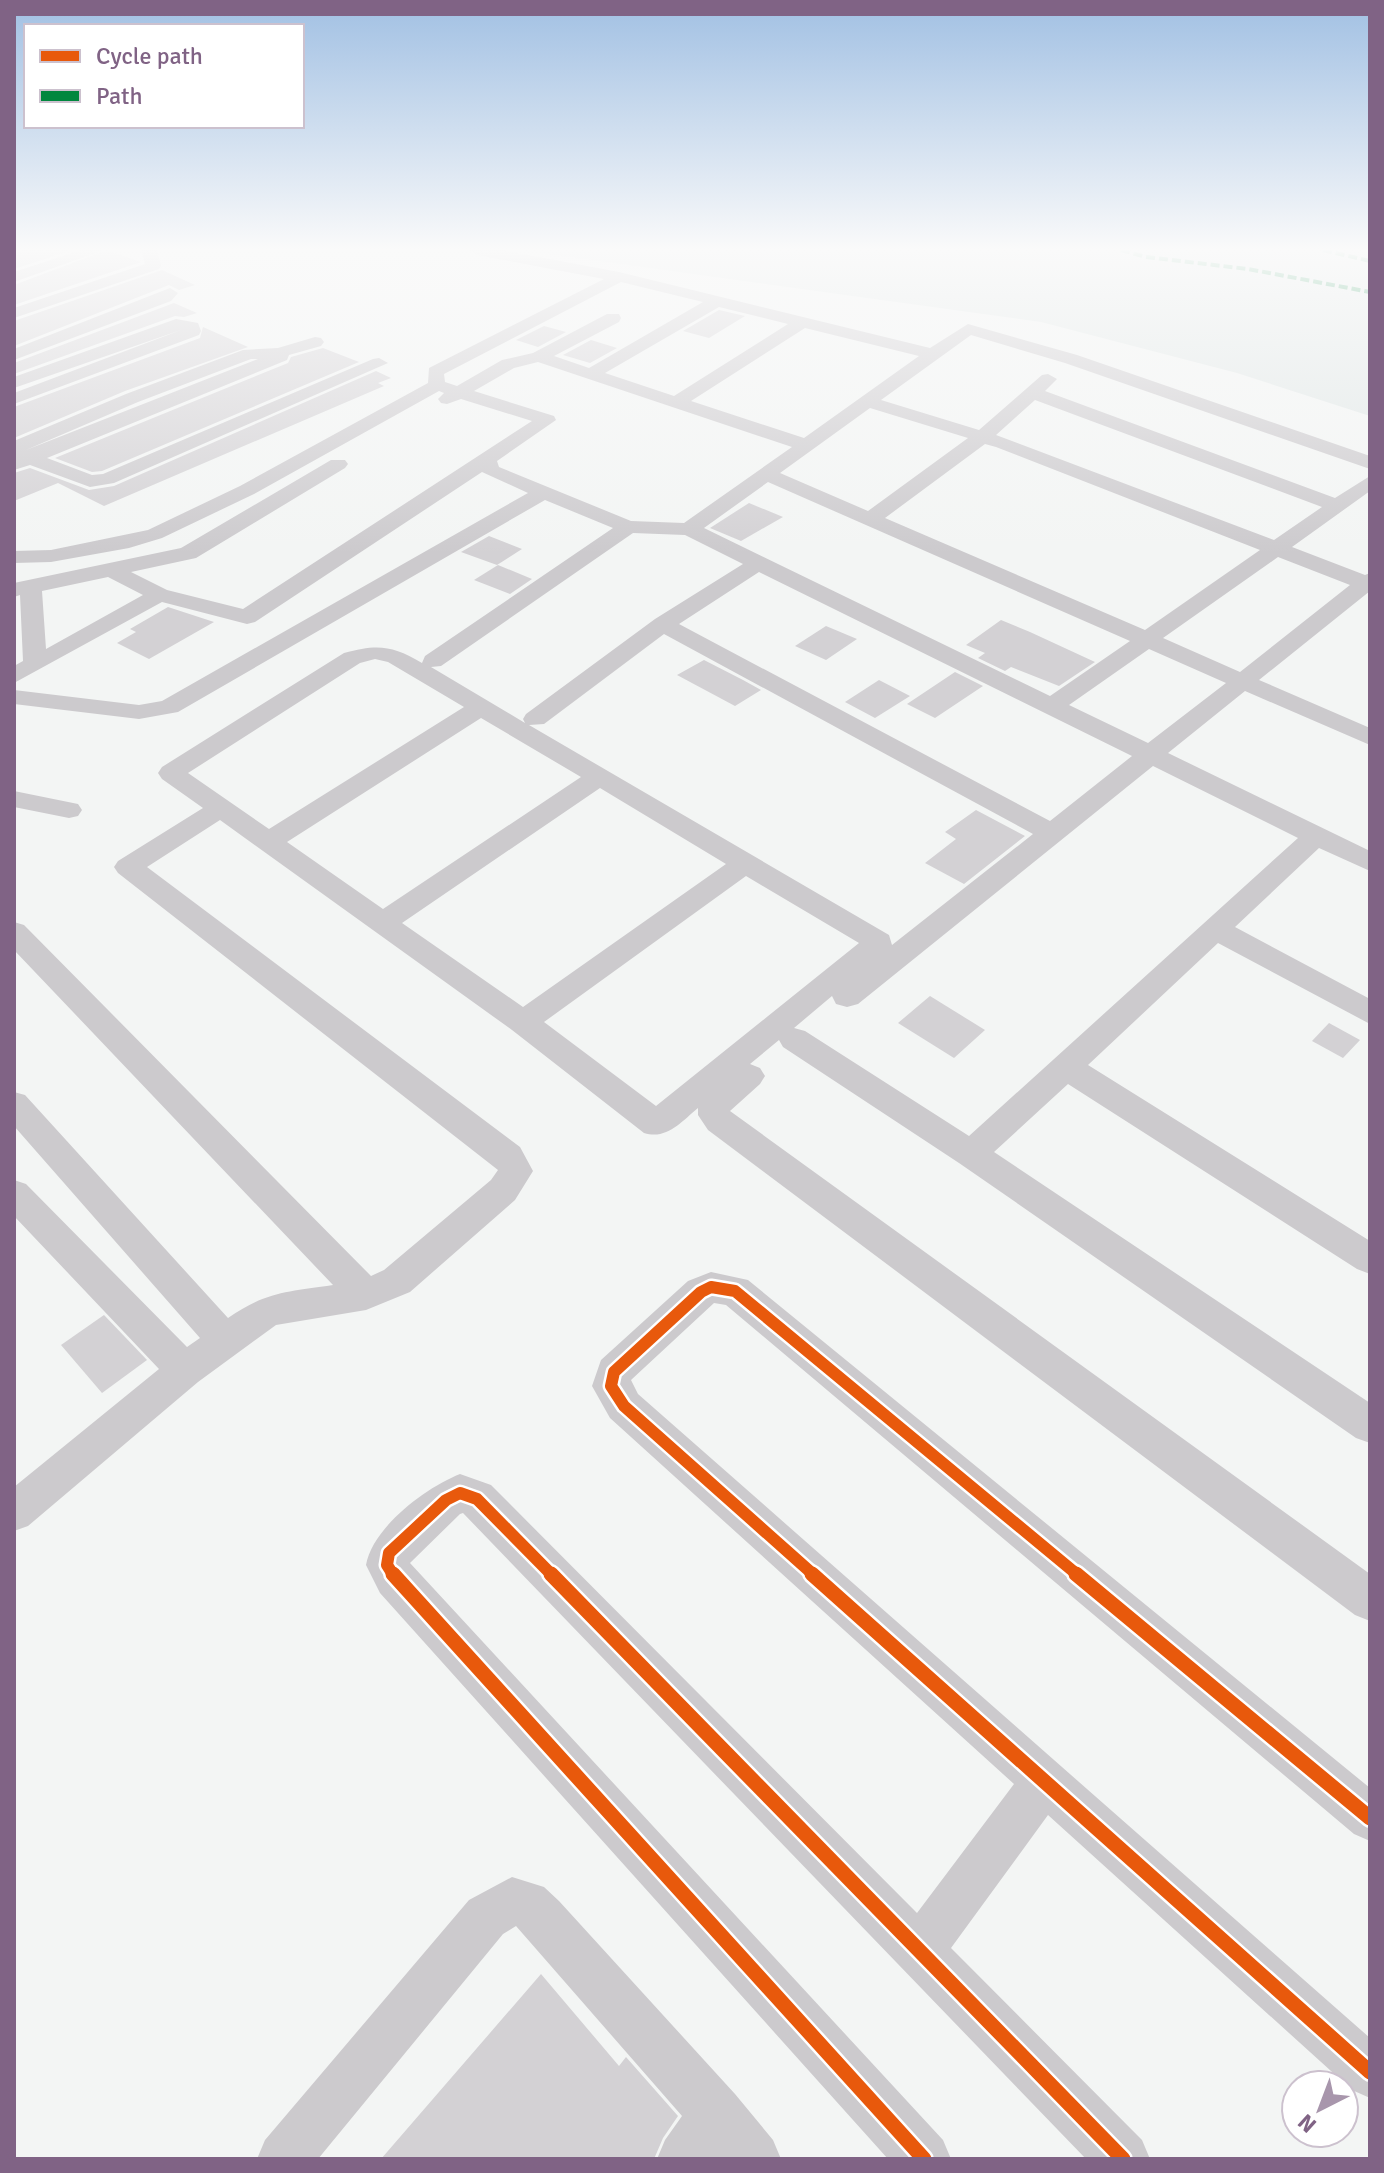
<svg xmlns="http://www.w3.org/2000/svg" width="1384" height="2173" font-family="Signika,sans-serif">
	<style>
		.green { fill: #e0e7e6 }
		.building { fill: #d3d1d4 }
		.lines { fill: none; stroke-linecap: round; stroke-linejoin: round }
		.minor { fill: #cccacd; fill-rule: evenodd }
		.quiet { stroke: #00873e; stroke-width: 4; stroke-dasharray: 9 4; stroke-linecap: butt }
		.cycleway-far1-casing { stroke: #fff; stroke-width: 17 }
		.cycleway-casing { stroke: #fff; stroke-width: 20 }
		.cycleway-far1 { stroke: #e8590c; stroke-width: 12 }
		.cycleway { stroke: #e8590c; stroke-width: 15 }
	</style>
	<rect width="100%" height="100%" fill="#f3f5f4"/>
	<!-- green -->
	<path class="green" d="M520,250H1370V416L1237,373L1041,322Z"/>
	<!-- building -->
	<g class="building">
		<path d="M14,250H72L14,269Z"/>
		<path d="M107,250L141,262L14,305V285Z"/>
		<path d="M162,270L195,285L179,290L169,285L14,346V321Z"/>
		<path d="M174,303L197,313L184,317L175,316L14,374V363Z"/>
		<path d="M719,310L745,316L709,338L683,331Z"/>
		<path d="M544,326L566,332L538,347L516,340Z"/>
		<path d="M203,327L248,347L125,391L14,438V407L200,338Z"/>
		<path d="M591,340L617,348L590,363L563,355Z"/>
		<path d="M323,348L359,362L102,471L92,472L55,458L288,363L291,357Z"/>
		<path d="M376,371L391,378L378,383L384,386L104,506L58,483L14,501V473L30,468L89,490L114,486Z"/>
		<path d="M749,503L783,517L741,541L710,528Z"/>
		<path d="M489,536L522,549L497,565L461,552Z"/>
		<path d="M498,565L532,579L510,594L474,580Z"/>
		<path d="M168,607L214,622L149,659L117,643L136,632L130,629Z"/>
		<path d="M1001,620L1030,632L1095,662L1059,686L1011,667L1005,671L978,658L985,653L966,645Z"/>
		<path d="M826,626L857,639L826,660L795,646Z"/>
		<path d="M704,660L743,680L761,690L735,706L677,675Z"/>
		<path d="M955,672L983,686L935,718L907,704Z"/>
		<path d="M879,680L910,696L875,718L845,702Z"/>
		<path d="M976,810L1025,836L964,884L925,863L956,839L945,832Z"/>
		<path d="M930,996L985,1030L954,1058L898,1023Z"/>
		<path d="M1329,1023L1360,1040L1343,1058L1312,1041Z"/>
		<path d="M104,1315L147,1360L102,1393L61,1345Z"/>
		<path d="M541,1974L619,2066L626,2057L678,2116L663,2138L654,2159H381Z"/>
	</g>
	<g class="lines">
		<!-- minor -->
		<g class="minor">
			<path d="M81,250H104L14,282V272Z"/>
			<path d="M141,250H157L161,266L159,269L14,318V308L145,264Z"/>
			<path d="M469,250H501L619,272L930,348L968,324L1077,355L1370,456V469L1065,363L971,335L881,400L979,430L1042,375L1048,374L1057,379L1045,391L1335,498L1370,476V491L1292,547L1365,575L1370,573V591L1259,680L1370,728V745L1245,691L1168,753L1370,851V871L1319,848L1235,927L1370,999V1024L1218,943L1088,1065L1370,1241V1274L1357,1269L1068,1084L994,1152L1370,1403V1443L1356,1438L959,1163L783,1047L779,1040L750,1064L760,1068L765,1076L760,1084L730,1111L1370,1574V1621L1355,1615L708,1130L698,1115V1108C681,1122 667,1140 644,1133L512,1030L220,820L147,867L520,1147L533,1171L515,1200L410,1292L366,1310L276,1325L198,1382L28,1526L14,1531V1487L159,1369L14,1216V1180L26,1184L187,1347L200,1338L14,1126V1092L25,1095L228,1318C267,1291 288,1292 333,1285L14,950V922L24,925L371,1276L384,1270L491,1180L498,1170L118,873L114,867L118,861L203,808L162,779L158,773L162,767L344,653C377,644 392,645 422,663L425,656L613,528L545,500L178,712L139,719L14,704V690L139,705L162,701L528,493L482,472L255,622L247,624L162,602L14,683V666L23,661L20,595L14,597V583L181,548L331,460H345L348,464L345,468L196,558L131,572L167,590L243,609L532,421L461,399L447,404L441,403L438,399L444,393L439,391L254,494L162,538L129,548L51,562L14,563V551L51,550L148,530L240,486L428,383L429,368L604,279L477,255ZM621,282L703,302L589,368L554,356L619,322L621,318L619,314H607L533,353L502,360L457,386L445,382L444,374ZM719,307L788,324L674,396L605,373ZM805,328L919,356L804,438L691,401ZM538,362L792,447L684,523L631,521L499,467L497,461L556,420L554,416L474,391L514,368ZM1035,400L1322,507L1274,540L996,435ZM870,408L968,438L868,511L780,473ZM985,444L996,447L1260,550L1145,630L885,518ZM768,482L1130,641L1050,696L704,528ZM633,533L685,535L743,564L655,619L526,714L523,719L525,723L431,667L441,666ZM1278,557L1350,585L1240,672L1163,638ZM759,572L1132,756L1050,821L679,624ZM108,577L143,595L46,649L42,591ZM664,634L1033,834L892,945L889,935L529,725L544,724ZM1149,649L1226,683L1148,743L1069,705ZM375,659L388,662L464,707L269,829L188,773L360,663ZM481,718L581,777L383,909L287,842ZM1153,766L1298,838L969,1136L805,1031L794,1028L832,996L836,1004L847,1007L858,1004ZM600,788L726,864L523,1007L402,923ZM746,876L859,943L656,1106L544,1022Z"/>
			<path d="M170,288L178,293L171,301L14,360V349Z"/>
			<path d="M176,319L198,323L201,331L199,335L14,404V393L181,330L14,388V377Z"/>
			<path d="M315,337L321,338L324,342L321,346L289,355L287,360L47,458L92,475L103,474L373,359L379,358L388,363L114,483L90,487L30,465L14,470V441L126,394L243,350L278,348ZM251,359H258L26,450L138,402Z"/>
			<path d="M14,791L78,804L82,810L78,816L69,818L14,807Z"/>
			<path d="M711,1272L748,1280L1370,1788V1841L1354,1834L726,1305L714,1303L631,1380L638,1394L1370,2038V2098L1352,2090L1048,1815L951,1948L1142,2140L1150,2159H1086L463,1513L460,1514L410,1563L943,2140L951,2159H888L380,1593L366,1565C373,1527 425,1488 460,1474L491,1485L917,1913L1014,1784L610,1418L592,1386L601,1360L688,1281Z"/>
			<path d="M512,1877L544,1887L559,1901L735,2094L773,2140L781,2159H657L665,2140L682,2116L516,1926L503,1934L318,2159H257L265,2140L469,1900Z"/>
		</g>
		<!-- quiet -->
		<g class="quiet">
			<path d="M1121,250L1146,257L1248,269L1370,292"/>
			<path d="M1323,250L1370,261"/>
		</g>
		<!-- cycleway-far1 casing -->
		<g class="cycleway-far1-casing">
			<g id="cycleway-far1">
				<path d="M394,1576L387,1565L389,1553L446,1500L460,1493L477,1499L553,1576"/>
				<path d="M815,1576L624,1406L611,1386L614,1372L701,1292L711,1287L735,1291L1079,1576"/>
			</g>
		</g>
		<!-- cycleway casing -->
		<g class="cycleway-casing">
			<g id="cycleway">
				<path d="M393,1574L924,2159"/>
				<path d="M551,1574L1123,2159"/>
				<path d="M812,1574L1370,2072"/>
				<path d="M1076,1574L1370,1818"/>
			</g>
		</g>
		<!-- cycleway-far1 -->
		<use href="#cycleway-far1" class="cycleway-far1"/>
		<!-- cycleway -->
		<use href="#cycleway" class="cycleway"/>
	</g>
	<!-- sky -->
	<linearGradient id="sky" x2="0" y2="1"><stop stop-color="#a1c0e3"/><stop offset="0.45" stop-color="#fafafa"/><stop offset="1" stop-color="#fafafa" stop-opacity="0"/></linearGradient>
	<rect width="1384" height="554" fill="url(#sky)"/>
	<!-- border -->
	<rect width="1384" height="2173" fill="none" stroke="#806385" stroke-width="32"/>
	<!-- legend -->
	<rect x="24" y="24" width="280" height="104" fill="#ffffff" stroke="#ccc1ce" stroke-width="2"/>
	<rect x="40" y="50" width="40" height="12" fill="#e8590c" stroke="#ccc1ce" stroke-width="2"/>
	<text x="96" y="64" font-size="24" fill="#806385">Cycle path</text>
	<rect x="40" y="90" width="40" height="12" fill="#00873e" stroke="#ccc1ce" stroke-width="2"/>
	<text x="96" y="104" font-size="24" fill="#806385">Path</text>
	<!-- north arrow -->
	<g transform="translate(1320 2109) rotate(222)"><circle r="38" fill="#ffffff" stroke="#ccc1ce" stroke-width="2"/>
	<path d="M0-6L14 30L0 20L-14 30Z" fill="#a896ac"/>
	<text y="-12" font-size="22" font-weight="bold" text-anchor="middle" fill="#806385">N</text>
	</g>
</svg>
